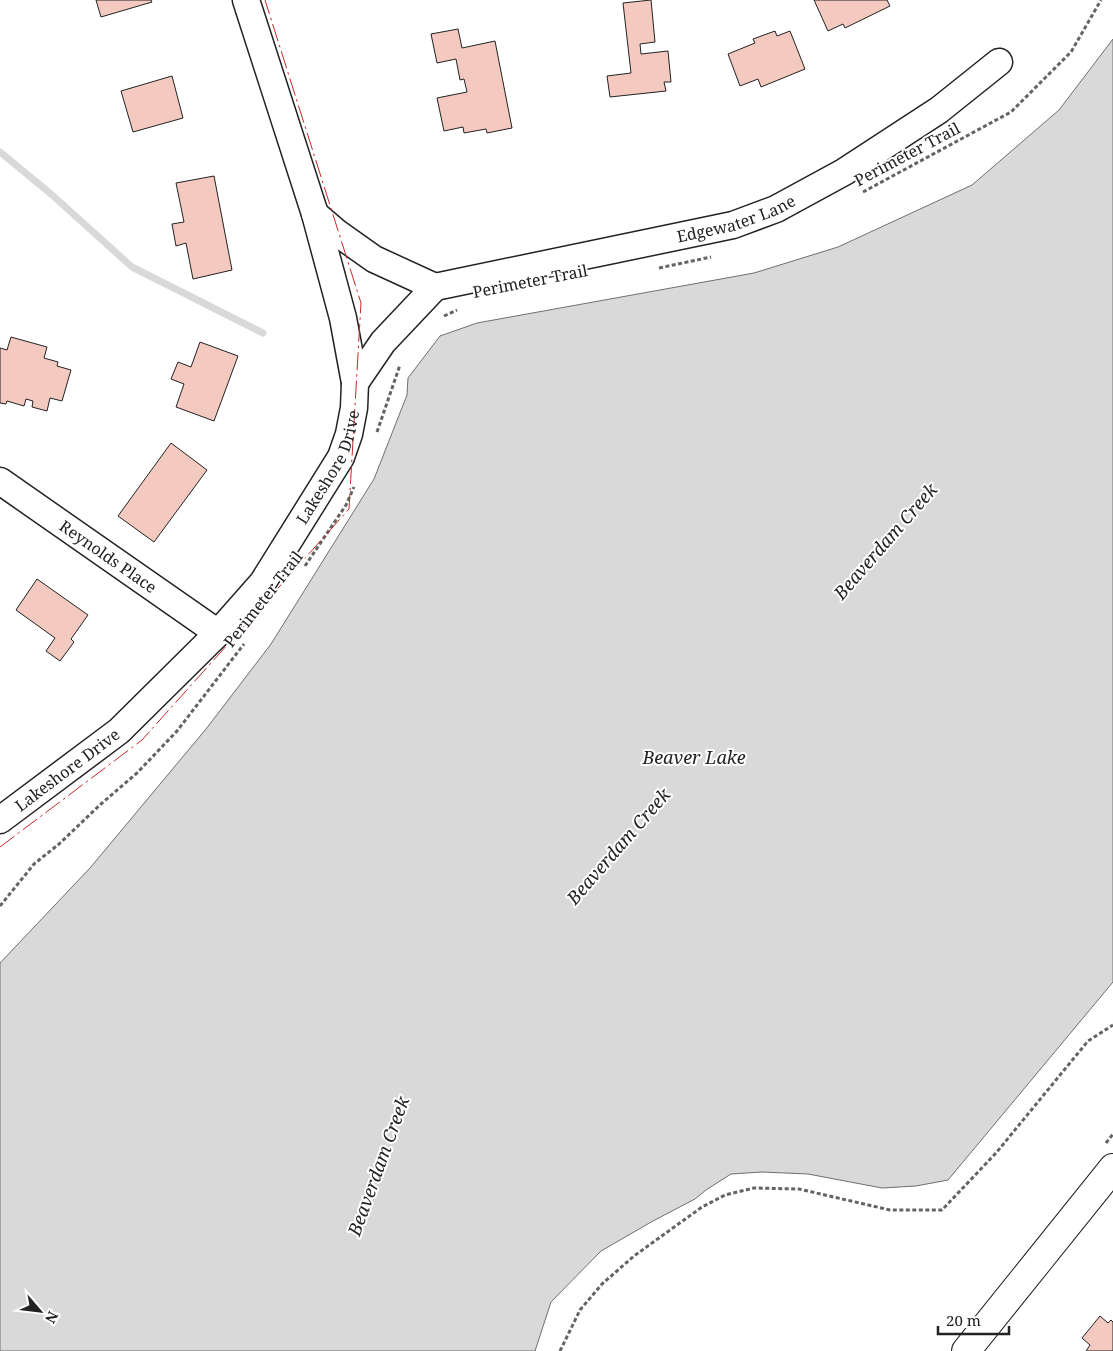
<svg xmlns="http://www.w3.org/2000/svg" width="1113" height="1351" font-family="'Noto Serif',serif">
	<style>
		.water { fill: #d9d9d9; stroke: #6f6f6f }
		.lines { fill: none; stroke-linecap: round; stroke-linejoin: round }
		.stream { stroke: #d9d9d9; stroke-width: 7 }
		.building { fill: #f3c9c0; stroke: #222 }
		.minor-casing { stroke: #222; stroke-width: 29 }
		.major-casing { stroke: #222; stroke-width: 30 }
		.path { stroke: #646464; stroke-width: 3; stroke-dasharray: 4 2.5; stroke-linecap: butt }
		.minor { stroke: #fff; stroke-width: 26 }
		.major { stroke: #fff; stroke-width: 28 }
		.power { stroke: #c62828; stroke-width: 1; stroke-dasharray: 18 4 2.5 4; stroke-linecap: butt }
		.labels { text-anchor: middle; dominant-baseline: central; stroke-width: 4; stroke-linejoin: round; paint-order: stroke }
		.street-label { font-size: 16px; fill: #222; stroke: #fff }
		.water-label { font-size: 18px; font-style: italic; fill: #222; stroke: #fff }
	</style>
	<rect width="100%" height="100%" fill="#fff"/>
	<!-- water -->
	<path class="water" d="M1113,39V982L948,1180L916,1186L882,1188L808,1174L762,1172L731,1174L706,1190L695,1199L653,1221L601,1251L551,1302L535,1351H0V963L90,868L206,729L271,644L374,479L407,395L408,378L440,336L477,323L754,273L838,247L972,185L1059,110Z"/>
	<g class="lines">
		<!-- stream -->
		<path class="stream" d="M0,152L51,194L132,267L263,333"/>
	</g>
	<!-- building -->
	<g class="building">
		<path d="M96,0H151L152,2L101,17Z"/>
		<path d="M651,0L655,42L640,44L641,54L668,51L671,82H664L666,91L610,97L607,76L631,73L623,3Z"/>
		<path d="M814,0H887L890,6L845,28L843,24L828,31Z"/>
		<path d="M458,29L462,48L495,41L512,128L487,133L486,129L464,133L463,127L444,131L437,98L467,92L464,79L460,80L456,59L437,63L431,34Z"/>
		<path d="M775,31L777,36L790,31L805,69L761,87L758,79L740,86L728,54L755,43L753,39Z"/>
		<path d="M172,76L183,118L133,132L121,91Z"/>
		<path d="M214,176L232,270L193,279L186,243L176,246L172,224L184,222L176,183Z"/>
		<path d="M11,337L47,347L44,358L58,362L57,366L71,370L62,401L50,398L47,411L32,407L33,401L26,399L24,406L7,401L6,404L0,403V348L7,350Z"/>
		<path d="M200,342L238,356L214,421L176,407L184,384L171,379L178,362L191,367Z"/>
		<path d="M171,443L207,470L154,542L118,516Z"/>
		<path d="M37,579L88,615L71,639L74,642L60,661L46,651L55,638L16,610Z"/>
		<path d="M1100,1316L1108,1323L1111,1320L1113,1322V1351H1086L1090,1345L1082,1338Z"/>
	</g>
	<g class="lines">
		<!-- minor casing -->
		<g class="minor-casing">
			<g id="minor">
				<path d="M315,214L336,232L374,259L435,287L383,342L355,383"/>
				<path id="s1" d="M435,287L733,225L776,209L844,172L939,110L999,62"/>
				<path id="s2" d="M0,481L218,633"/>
				<path id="s3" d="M0,820L119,731L218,633L263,582L341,457L349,434L354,408L355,383L343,318L315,214L246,0"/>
			</g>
		</g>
		<!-- major casing -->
		<g class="major-casing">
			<path id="major" d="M966,1351L1113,1168"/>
		</g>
		<!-- path -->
		<g class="path">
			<path d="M863,192L1011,112L1071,52L1101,0"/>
			<path d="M659,268L711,257"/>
			<path d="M444,316L457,310"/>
			<path d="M377,432L400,365"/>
			<path d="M305,566L346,505L354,487"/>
			<path d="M0,906L34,864L59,844L101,804L137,773L177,731L244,644"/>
			<path d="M1106,1143L1113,1134"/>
			<path d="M560,1351L580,1310L602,1284L634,1256L702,1207L725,1195L754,1188L799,1189L890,1210H942L996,1153L1088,1041L1113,1025"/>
		</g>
		<!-- minor -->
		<use href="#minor" class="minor"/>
		<!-- major -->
		<use href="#major" class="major"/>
		<!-- power -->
		<path class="power" d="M0,847L142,740L349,509L361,303L265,0"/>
	</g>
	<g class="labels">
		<!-- street labels -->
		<g class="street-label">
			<text transform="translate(907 154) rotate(-28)">Perimeter Trail</text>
			<text stroke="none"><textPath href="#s1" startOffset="309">Edgewater Lane</textPath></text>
			<text transform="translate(530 281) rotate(-11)">Perimeter Trail</text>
			<text stroke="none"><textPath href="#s3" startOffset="489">Lakeshore Drive</textPath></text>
			<text stroke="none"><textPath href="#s2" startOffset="132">Reynolds Place</textPath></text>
			<text transform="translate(263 599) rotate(-52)">Perimeter Trail</text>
			<text stroke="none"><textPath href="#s3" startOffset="84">Lakeshore Drive</textPath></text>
		</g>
		<!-- water labels -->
		<g class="water-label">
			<text transform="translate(885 541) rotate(-49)">Beaverdam Creek</text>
			<text x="694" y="757">Beaver Lake</text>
			<text transform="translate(618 846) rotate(-49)">Beaverdam Creek</text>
			<text transform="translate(378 1166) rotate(-70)">Beaverdam Creek</text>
		</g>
	</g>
	<!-- north arrow -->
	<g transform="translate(40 1311) rotate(118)" stroke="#ffffff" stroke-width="4" paint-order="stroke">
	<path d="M0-4L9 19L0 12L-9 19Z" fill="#222222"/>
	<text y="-8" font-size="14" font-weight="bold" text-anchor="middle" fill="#222222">N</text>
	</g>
	<!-- scale -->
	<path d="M938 1326v8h71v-8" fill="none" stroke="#222222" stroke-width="2.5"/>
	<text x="946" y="1326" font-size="15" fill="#222222" stroke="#ffffff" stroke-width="4" paint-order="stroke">20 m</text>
</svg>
